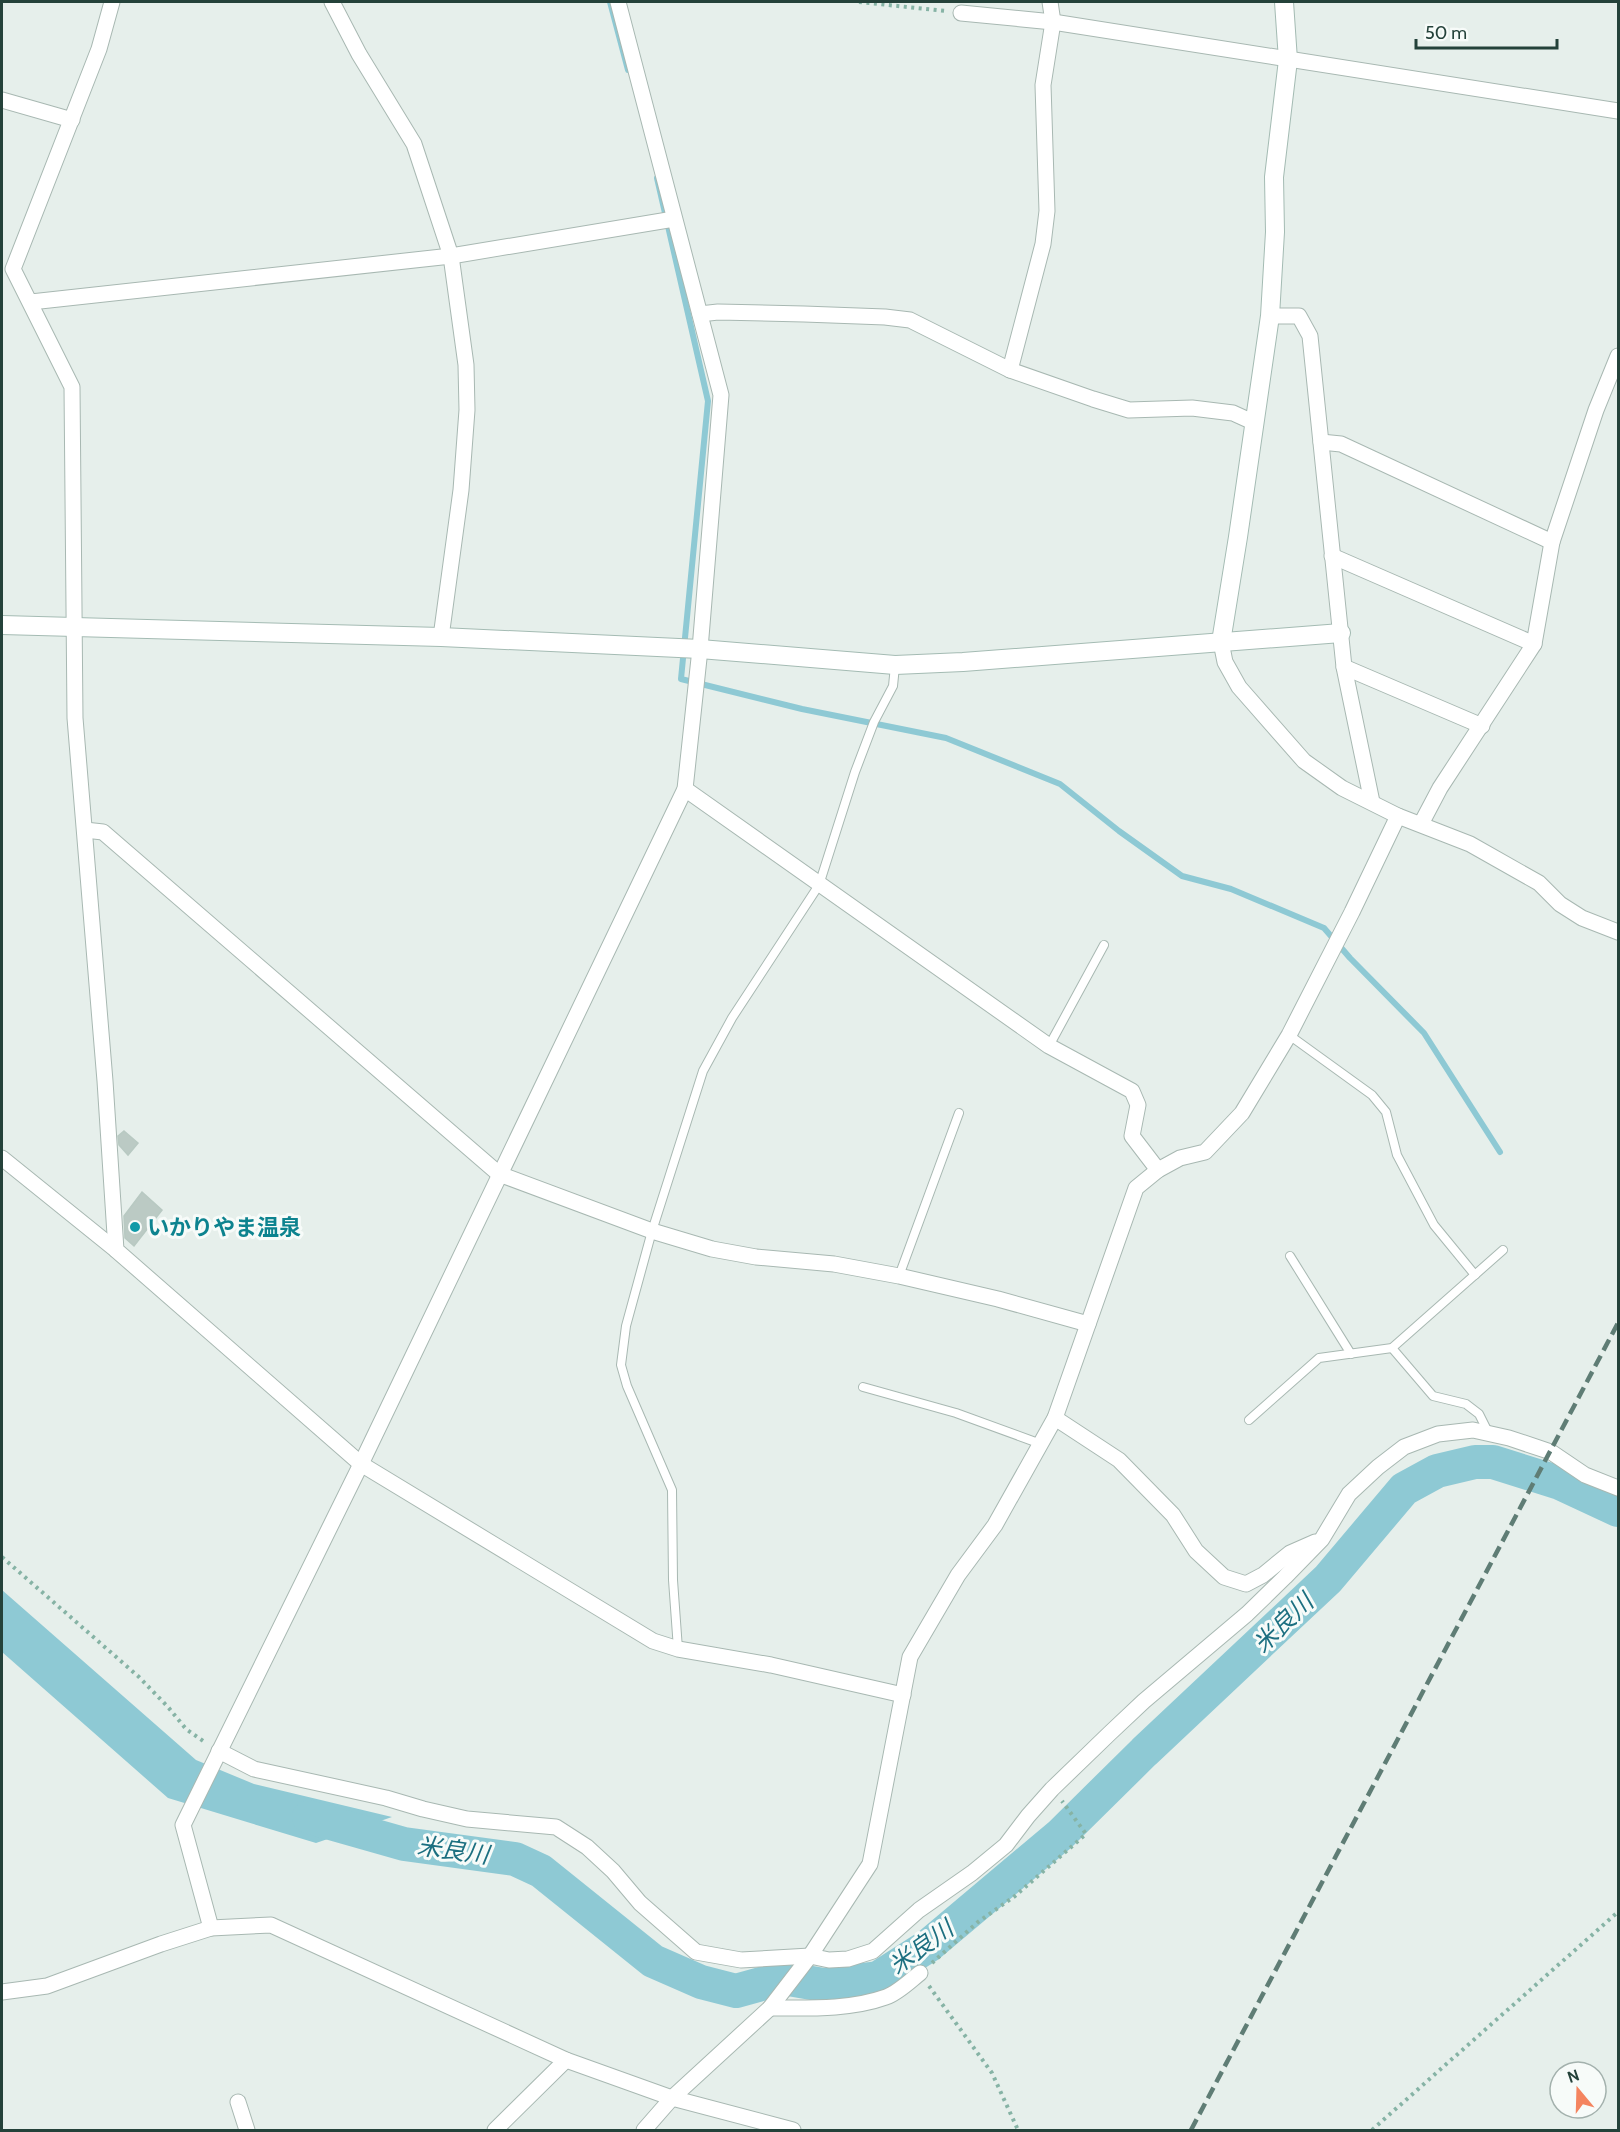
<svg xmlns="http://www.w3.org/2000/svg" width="1620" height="2132" font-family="Cabin,'Noto Sans JP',sans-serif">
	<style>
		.water { fill: #8ec9d4 }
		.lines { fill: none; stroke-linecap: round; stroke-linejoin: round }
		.stream { stroke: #8ec9d4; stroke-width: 6 }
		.river { stroke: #8ec9d4; stroke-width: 34 }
		.building { fill: #bbcac4; stroke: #b8c9c2; stroke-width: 1.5 }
		.lane-casing { stroke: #a8b8b2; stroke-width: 10 }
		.street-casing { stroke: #a8b8b2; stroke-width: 17 }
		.secondary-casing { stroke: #a4bbb3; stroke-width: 20 }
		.path { stroke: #86b3a5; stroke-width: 4; stroke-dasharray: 3 4.5; stroke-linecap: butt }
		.lane { stroke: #fff; stroke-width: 8 }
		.street { stroke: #fff; stroke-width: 15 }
		.secondary { stroke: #fff; stroke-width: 18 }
		.rail { stroke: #5f7d75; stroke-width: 4.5; stroke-dasharray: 12 6; stroke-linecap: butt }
		.culture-dot { fill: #0f9aa8; stroke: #f7fbf9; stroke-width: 2 }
		.labels { text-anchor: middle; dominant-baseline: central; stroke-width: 6; stroke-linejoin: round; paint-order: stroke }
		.culture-label { font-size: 22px; font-weight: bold; fill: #0d838f; stroke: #f7fbf9; text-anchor: start }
		.water-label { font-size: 24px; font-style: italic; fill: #1c6f80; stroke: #f7fbf9 }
	</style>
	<rect width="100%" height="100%" fill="#e6efeb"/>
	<!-- water -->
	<path class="water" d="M2,1590L196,1760L254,1784L392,1817L316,1843L168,1798L2,1652Z"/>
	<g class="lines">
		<!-- stream -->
		<g class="stream">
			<path d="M610,2L628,70"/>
			<path d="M657,178L708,401L681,679L802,709L946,738L1060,784L1119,831L1182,876L1231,889L1324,928L1350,958L1424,1033L1500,1152"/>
		</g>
		<!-- river -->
		<path class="river" d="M309,1817L404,1844L515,1859L541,1871L653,1961L701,1982L736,1991L783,1978L823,1985L878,1978L928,1946L1060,1835L1144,1752L1328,1579L1404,1489L1437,1471L1475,1462H1493L1560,1483L1618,1510"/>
	</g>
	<!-- building -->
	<g class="building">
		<path d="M124,1131L138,1143L128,1155L119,1145L118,1136Z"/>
		<path d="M142,1192L162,1210L134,1246L125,1238L124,1216Z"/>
	</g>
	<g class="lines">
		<!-- lane casing -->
		<g class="lane-casing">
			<g id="lane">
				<path d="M1289,1035L1372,1095L1386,1112L1397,1155L1434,1225L1475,1275"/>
				<path d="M1049,1046L1104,945"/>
				<path d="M1290,1256L1351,1354"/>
				<path d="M899,1276L959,1113"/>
				<path d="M1392,1348L1433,1396L1466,1404L1479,1414L1488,1432"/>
				<path d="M863,1387L956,1413L1041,1444"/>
				<path d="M1249,1420L1319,1358L1392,1348L1503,1250"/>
				<path d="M678,1649L673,1580L672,1490L627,1386L621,1365L626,1326L652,1231L703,1071L732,1018L819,885L855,772L874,722L893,686L895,666"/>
			</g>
		</g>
		<!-- street casing -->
		<g class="street-casing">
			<g id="street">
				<path d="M112,2L99,49L13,269L72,387L75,718L105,1081L116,1250L361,1464L653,1641L678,1649L771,1665L903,1695"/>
				<path d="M332,2L359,54L414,144L451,256L466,365L467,410L461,490L441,637"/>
				<path d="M961,13L1053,22L1618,111"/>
				<path d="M2,100L72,120"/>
				<path d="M31,302L451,256L674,219"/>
				<path d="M700,314L718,312L804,314L885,317L910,320L1010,370L1093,399L1129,410L1192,408L1233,413L1255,423"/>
				<path d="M1270,316H1299L1310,336L1344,667L1372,802"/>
				<path d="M1010,370L1043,244L1047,211L1043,85L1053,22L1050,2"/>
				<path d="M1321,442L1341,444L1552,542"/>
				<path d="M1332,556L1534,644"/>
				<path d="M1221,642L1225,662L1239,687L1304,761L1342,788L1398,816L1470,844L1539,883L1560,904L1582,918L1618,932"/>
				<path d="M1344,667L1482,726"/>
				<path d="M685,789L1049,1046L1132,1091L1138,1105L1132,1136L1158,1170"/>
				<path d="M1421,824L1440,788L1534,644L1552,542L1596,410L1618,356"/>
				<path d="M85,830L103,832L499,1174L652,1231L712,1249L756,1257L834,1264L899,1276L998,1299L1088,1324"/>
				<path d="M2,1158L116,1250"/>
				<path d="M1055,1418L1119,1460L1173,1515L1196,1551L1224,1577L1246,1584L1263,1575L1290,1553L1315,1542"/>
				<path d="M219,1751L254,1769L386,1798L423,1809L467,1819L556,1827L587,1847L613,1871L640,1903L696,1952L741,1960L810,1956L829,1960L848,1959L873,1951L919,1910L972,1873L1006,1845L1028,1816L1052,1789L1110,1733L1144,1701L1247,1614L1285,1577L1322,1539L1349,1494L1378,1467L1404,1447L1438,1434L1473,1430L1509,1438L1551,1452L1585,1475L1618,1488"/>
				<path d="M211,1928L183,1825L361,1464L685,789L700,649L721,395L618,2"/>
				<path d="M2,1992L47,1986L161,1944L211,1928L271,1925L566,2060L672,2098L793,2130"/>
				<path d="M770,2008C807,2008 850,2010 886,1997C898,1993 910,1981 920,1973"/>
				<path d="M238,2102L247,2130"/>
				<path d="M495,2130L566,2060"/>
				<path d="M644,2130L672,2098L770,2008L810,1956L870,1864L910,1657L958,1575L995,1525L1055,1418L1136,1188L1158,1170L1180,1158L1205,1152L1242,1113L1289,1035L1352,912L1398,816"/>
			</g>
		</g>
		<!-- secondary casing -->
		<g class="secondary-casing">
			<g id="secondary">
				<path d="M2,625L441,637L700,649L895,665L963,662L1341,633"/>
				<path d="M1221,642L1238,537L1270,316L1275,232L1274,177L1288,60L1284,2"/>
			</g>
		</g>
		<!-- path -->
		<g class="path">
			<path d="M859,2L946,11"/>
			<path d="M2,1557L139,1677L168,1707L186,1729L206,1743"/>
			<path d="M932,1963L978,1922L1015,1896L1086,1834L1062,1801"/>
			<path d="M929,1986L992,2073L1018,2130"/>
			<path d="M1372,2130L1618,1912"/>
		</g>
		<!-- lane -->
		<use href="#lane" class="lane"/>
		<!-- street -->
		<use href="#street" class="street"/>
		<!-- secondary -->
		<use href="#secondary" class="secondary"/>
		<!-- rail -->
		<path class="rail" d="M1191,2130L1618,1323"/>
	</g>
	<!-- markers -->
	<circle class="culture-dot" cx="135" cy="1227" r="6"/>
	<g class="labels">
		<!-- culture labels -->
		<g class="culture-label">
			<text x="147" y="1227">いかりやま温泉</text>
		</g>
		<!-- water labels -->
		<g class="water-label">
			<text transform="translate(1283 1623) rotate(-44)">米良川</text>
			<text transform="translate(453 1850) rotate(8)">米良川</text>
			<text transform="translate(921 1947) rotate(-36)">米良川</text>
		</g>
	</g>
	<!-- border -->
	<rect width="1620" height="2132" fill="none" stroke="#24423a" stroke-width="6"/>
	<!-- north arrow -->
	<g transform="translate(1578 2090) rotate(341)"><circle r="28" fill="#f7fbf9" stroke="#a3b1ad" stroke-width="1.5"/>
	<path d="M0-4.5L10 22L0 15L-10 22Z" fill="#f4845f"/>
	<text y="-9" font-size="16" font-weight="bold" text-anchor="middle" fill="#24423a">N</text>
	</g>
	<!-- scale -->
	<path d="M1416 39v9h141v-9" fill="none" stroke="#24423a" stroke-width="3"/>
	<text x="1425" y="39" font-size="18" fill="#24423a" stroke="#f7fbf9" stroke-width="4.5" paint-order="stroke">50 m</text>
</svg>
